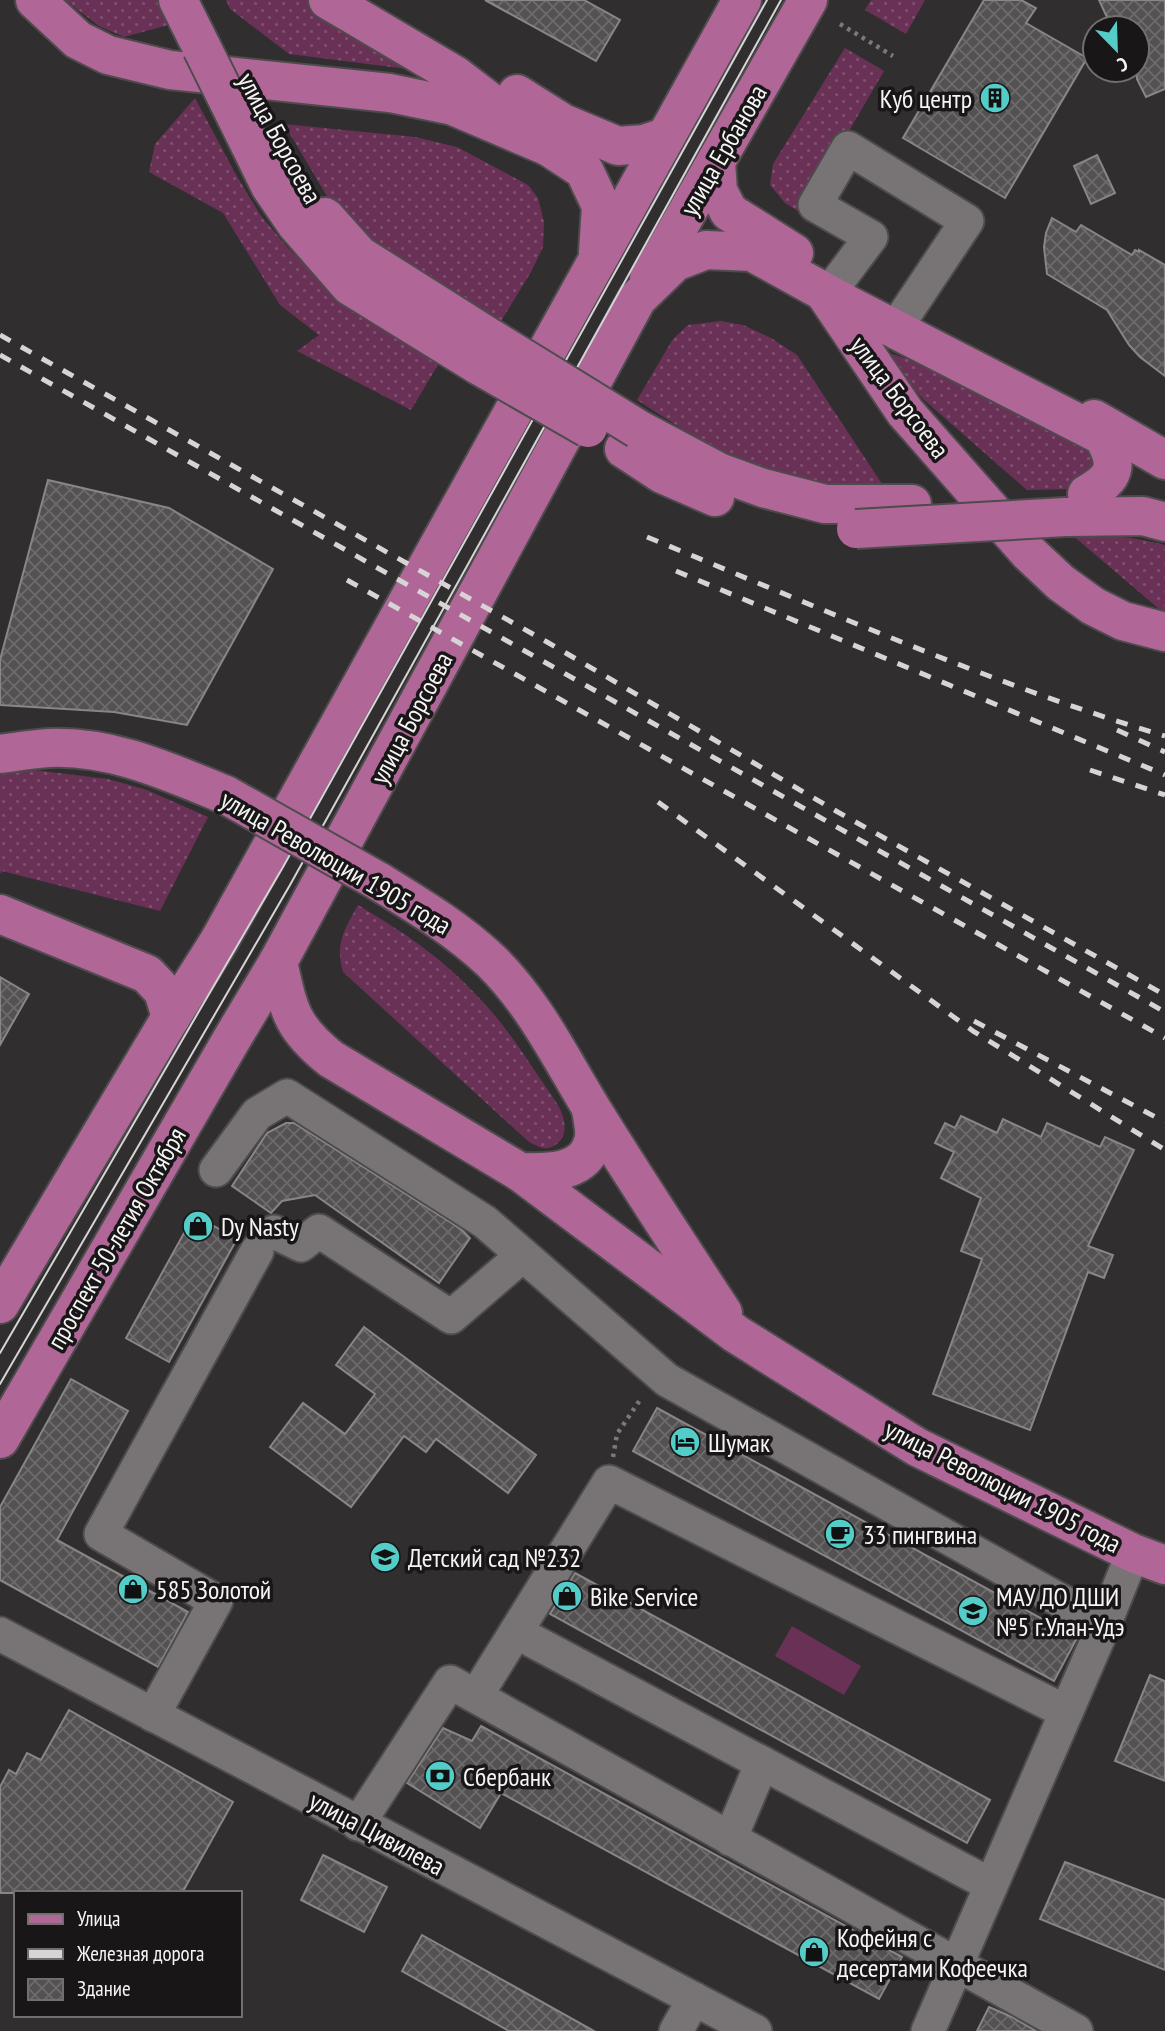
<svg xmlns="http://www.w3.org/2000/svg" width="1165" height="2031" font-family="'PT Sans Narrow',sans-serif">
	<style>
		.grass { fill: url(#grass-dots) }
		.pitch { fill: #6a3157 }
		.building { fill: url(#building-cross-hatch); stroke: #898688; stroke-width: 2 }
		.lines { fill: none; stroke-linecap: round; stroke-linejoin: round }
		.minor-casing { stroke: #4e4b4d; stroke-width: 37 }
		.major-casing { stroke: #4e4b4d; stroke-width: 42 }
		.path { stroke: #7c797a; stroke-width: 4.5; stroke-dasharray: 3.5 5; stroke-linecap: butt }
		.minor { stroke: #787476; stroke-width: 33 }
		.major { stroke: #b06798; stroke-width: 38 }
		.tram { stroke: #d6d4d5; stroke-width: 2 }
		.rail { stroke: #d6d4d5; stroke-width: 5; stroke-dasharray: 12 12; stroke-linecap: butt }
		.major-bridge-casing { stroke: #4e4b4d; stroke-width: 42; stroke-linecap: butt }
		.major-bridge { stroke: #b06798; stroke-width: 38 }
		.labels { text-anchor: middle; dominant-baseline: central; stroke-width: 7; stroke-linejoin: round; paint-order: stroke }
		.poi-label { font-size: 26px; fill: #f6f4f5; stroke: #181617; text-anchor: start }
		.street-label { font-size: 26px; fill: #f6f4f5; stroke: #181617 }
	</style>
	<defs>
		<pattern id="grass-dots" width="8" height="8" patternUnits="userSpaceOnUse" patternTransform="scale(1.75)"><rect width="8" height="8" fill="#6a3157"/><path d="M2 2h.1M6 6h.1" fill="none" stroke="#804f70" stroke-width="1.8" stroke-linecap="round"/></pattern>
		<pattern id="building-cross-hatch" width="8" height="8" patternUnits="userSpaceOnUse" patternTransform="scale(1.75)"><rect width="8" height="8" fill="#545153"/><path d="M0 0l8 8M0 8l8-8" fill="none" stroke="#6d6b6c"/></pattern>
	</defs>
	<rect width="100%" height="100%" fill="#312e2f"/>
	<!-- grass -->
	<g class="grass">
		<path d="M65,0H158L172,24L124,37L99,26Z"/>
		<path d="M226,0H320L455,75L289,54L230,9Z"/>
		<path d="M871,0H925L906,34L865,10Z"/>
		<path d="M845,48L884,71L801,213L785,203L770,185L773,164Z"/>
		<path d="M195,98L235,173L261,216L288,248L322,282L442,358L411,410L297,351L319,335L280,305L223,213L149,172L155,144Z"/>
		<path d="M284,124L415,137L457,147L528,185L538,198L544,222L543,247L531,272L498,326L410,276L331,203Z"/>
		<path d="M721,321L743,325L771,338L797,355L890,496C832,490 771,480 720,451C691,435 664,417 637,400L673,339L688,325Z"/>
		<path d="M882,351L941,369L1086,446L1093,456V471L1071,489L1027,490L923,399Z"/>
		<path d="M1071,534C1104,534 1134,537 1165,545V614Z"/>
		<path d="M34,770L108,779L147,790L208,817L160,911L2,871L0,874V773Z"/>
		<path d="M358,905C405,933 444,959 481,1000C503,1023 521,1050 539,1077C546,1087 554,1098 560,1109C565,1119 568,1135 558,1143C547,1152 541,1148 529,1142L343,972C335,944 344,930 358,905Z"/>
	</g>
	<!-- pitch -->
	<path class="pitch" d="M792,1626L861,1666L844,1695L775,1656Z"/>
	<!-- building -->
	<g class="building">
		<path d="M485,0H584L620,20L596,61Z"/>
		<path d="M984,0H1021L1036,8L1026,23L1087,58L1005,198L903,138Z"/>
		<path d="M1099,0H1165V89L1146,97L1137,79V28H1112Z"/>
		<path d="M1097,155L1115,193L1091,204L1074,166Z"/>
		<path d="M1052,218L1076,232L1081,225L1132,255L1135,250L1139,252V250L1165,265V376L1140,357L1129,345L1107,310L1047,274L1044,247L1046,233Z"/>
		<path d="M48,480L169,508L273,569L187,725L114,712L0,705V660Z"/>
		<path d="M0,977L29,994L0,1045Z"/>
		<path d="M961,1116L997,1133L1003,1119L1041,1137L1047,1123L1100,1147L1105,1137L1134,1150L1088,1246L1113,1255L1104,1278L1088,1272L1030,1430L933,1394L982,1259L961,1251L981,1198L941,1178L954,1152L935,1143L945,1123L955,1128Z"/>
		<path d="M286,1123H294L461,1229L470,1238L439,1283L315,1195L282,1201L271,1213L232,1186L267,1133Z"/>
		<path d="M194,1215L237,1239L169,1362L126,1338Z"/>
		<path d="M364,1327L536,1455L508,1493L436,1439L426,1452L404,1436L351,1507L270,1447L303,1403L345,1434L375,1394L336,1365Z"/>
		<path d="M71,1379L128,1411L57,1540L188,1612L158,1667L0,1580V1507Z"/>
		<path d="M657,1408L1077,1638L1054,1681L633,1451Z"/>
		<path d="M575,1573L990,1800L967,1843L550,1614Z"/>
		<path d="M1150,1675L1165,1681V1781L1115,1761Z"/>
		<path d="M69,1710L233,1802L182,1893H0V1787L9,1770L16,1774L27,1753L41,1760Z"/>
		<path d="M481,1726L902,1957L879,1999L501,1793L480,1828L407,1783L443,1728L472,1741Z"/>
		<path d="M323,1855L387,1887L364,1932L301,1900Z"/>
		<path d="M1065,1862L1165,1900V1970L1040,1919Z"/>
		<path d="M422,1935L594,2031H509L402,1971Z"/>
		<path d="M989,2007L1012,2017L1036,2031H977Z"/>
	</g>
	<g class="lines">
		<!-- minor casing -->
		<g class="minor-casing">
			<g id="minor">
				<path d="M838,281L871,237L815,205L848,148L967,221L901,320"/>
				<path d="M216,1170L257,1114L287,1096L485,1222L667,1380L1104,1625"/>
				<path d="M274,1232L301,1245L319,1231L451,1317L523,1255"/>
				<path d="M516,1632L991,1885"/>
				<path d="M0,1634L755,2031"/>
				<path d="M476,1696L609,1482L1066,1712"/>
				<path d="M153,1715L216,1601L101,1534L257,1251"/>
				<path d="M358,1824L450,1682L1076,2031"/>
				<path d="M730,1839L762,1763"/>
				<path d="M676,2031L694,1999"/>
				<path d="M928,2031L1104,1625L1133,1553"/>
			</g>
		</g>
		<!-- major casing -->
		<g class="major-casing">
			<g id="major">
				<path d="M35,0L78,40L108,55L170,70L390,93L453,106L549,147"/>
				<path d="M178,0L202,48"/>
				<path d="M328,0L455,75L549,147L584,170L601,206L598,252"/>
				<path d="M517,94L563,123L618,146L644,144L665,137"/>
				<path d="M249,143L270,186L296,224L350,286L478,365"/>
				<path d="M716,162L718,191L729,212L794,253"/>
				<path d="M325,217L359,255L492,339"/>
				<path d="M649,279L808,0"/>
				<path d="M826,295L905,412L1029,553L1061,583L1093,606L1123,621L1165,632"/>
				<path d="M1094,419L1165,460"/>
				<path d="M638,429L719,472L763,488L825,504H912"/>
				<path d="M624,449L662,474L715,497"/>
				<path d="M1065,517L1143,516L1165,522"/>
				<path d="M0,754C16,752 32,749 49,748C111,745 169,772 226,795"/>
				<path d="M378,881C417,905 457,929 491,961C535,1004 561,1059 593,1111C635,1179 679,1246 723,1313"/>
				<path d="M0,914L147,974L163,991L171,1017"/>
				<path d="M278,962C289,1011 291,1027 331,1059L520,1172L736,1334L917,1447L1133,1553L1165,1565"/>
				<path d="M520,1172C548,1173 588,1174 594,1137C595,1129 592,1117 591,1109"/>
				<path d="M0,1304L171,1017L219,941L742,0"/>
				<path d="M0,1439L233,1037L278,962L637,299L675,262L706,250L752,252L848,305L1103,436C1119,466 1116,477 1087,494"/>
			</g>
		</g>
		<!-- path -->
		<g class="path">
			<path d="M840,24L893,56"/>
			<path d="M613,1457L617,1434L642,1397"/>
		</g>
		<!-- minor -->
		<use href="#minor" class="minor"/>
		<!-- major -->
		<use href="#major" class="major"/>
		<!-- tram -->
		<g class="tram">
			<path d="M0,1353L283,867L767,0"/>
			<path d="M0,1384L290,885L781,0"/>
		</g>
		<!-- rail -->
		<g class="rail">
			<path d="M0,335L547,642L836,811L1165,995"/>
			<path d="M0,355L1165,1012"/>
			<path d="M647,537C818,607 988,683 1165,736"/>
			<path d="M676,571L1165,775"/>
			<path d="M347,580L1165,1038"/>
			<path d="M1117,730L1165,752"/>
			<path d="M1090,770L1165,795"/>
			<path d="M658,802L973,1031L1165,1150"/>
			<path d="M974,1021L1165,1122"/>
		</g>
		<!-- major-bridge casing -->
		<g class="major-bridge-casing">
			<g id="major-bridge">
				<path d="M202,48L249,143"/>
				<path d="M492,339L638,429"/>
				<path d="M478,365L588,428"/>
				<path d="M856,529L1065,517"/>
				<path d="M226,795L378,881"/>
			</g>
		</g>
		<!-- major-bridge -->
		<use href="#major-bridge" class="major-bridge"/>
	</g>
	<!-- icons -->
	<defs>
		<g id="building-disc" transform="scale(1.575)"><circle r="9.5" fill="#54cdc9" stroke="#181617"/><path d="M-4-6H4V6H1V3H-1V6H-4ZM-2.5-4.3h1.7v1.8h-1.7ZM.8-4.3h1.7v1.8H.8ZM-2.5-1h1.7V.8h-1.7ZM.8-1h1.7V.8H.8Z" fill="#111"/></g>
		<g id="shop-disc" transform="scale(1.575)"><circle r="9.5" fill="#54cdc9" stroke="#181617"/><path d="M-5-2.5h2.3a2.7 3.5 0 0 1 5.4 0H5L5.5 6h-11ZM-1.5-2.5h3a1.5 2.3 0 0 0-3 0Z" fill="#111"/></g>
		<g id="hotel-disc" transform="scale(1.575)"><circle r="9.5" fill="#54cdc9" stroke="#181617"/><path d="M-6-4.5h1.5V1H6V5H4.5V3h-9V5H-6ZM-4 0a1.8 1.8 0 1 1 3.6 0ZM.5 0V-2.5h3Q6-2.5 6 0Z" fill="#111"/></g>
		<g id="cafe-disc" transform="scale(1.575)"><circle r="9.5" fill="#54cdc9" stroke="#181617"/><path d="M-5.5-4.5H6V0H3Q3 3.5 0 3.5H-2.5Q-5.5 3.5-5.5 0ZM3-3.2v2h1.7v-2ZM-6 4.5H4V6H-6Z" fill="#111"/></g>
		<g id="school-disc" transform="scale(1.575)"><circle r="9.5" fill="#54cdc9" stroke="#181617"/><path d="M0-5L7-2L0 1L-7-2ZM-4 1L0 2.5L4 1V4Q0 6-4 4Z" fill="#111"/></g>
		<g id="bank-disc" transform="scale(1.575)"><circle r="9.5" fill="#54cdc9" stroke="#181617"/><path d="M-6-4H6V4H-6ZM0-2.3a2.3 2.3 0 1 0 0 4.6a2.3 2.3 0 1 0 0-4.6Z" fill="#111"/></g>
	</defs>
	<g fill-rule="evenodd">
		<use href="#building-disc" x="995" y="98"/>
		<use href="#shop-disc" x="198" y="1226"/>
		<use href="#hotel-disc" x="685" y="1442"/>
		<use href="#cafe-disc" x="840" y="1534"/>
		<use href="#school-disc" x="385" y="1557"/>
		<use href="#shop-disc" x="133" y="1589"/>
		<use href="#shop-disc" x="567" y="1596"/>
		<use href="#school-disc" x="973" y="1611"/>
		<use href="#bank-disc" x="440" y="1776"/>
		<use href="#shop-disc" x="814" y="1952"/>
	</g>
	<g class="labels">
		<!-- poi labels -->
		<g class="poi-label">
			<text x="972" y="98" text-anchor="end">Куб центр</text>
			<text x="221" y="1226">Dy Nasty</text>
			<text x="708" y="1442">Шумак</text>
			<text x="863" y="1534">33 пингвина</text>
			<text x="408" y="1557">Детский сад №232</text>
			<text x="156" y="1589">585 Золотой</text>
			<text x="590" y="1596">Bike Service</text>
			<text x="996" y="1596">МАУ ДО ДШИ<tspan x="996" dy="30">№5 г.Улан-Удэ</tspan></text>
			<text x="463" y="1776">Сбербанк</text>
			<text x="837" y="1937">Кофейня с<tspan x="837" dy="30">десертами Кофеечка</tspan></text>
		</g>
		<!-- street labels -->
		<g class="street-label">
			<text transform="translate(280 138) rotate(61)">улица Борсоева</text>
			<text transform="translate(723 150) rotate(-60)">улица Ербанова</text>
			<text transform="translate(900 397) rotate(53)">улица Борсоева</text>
			<text transform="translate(411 718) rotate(-62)">улица Борсоева</text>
			<text transform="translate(336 862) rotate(30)">улица Революции 1905 года</text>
			<text transform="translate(116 1238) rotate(-60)">проспект 50-летия Октября</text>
			<text transform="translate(1003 1486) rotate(27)">улица Революции 1905 года</text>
			<text transform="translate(377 1833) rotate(28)">улица Цивилева</text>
		</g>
	</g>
	<!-- legend -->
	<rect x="14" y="1891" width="228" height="126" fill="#181617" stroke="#716f70" stroke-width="2"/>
	<rect x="28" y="1914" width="35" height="10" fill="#b06798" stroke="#716f70" stroke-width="2"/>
	<text x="77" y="1926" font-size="21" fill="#f6f4f5">Улица</text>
	<rect x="28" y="1949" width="35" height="10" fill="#d6d4d5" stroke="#716f70" stroke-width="2"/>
	<text x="77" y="1961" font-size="21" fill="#f6f4f5">Железная дорога</text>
	<rect x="28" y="1979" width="35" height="21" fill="url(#building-cross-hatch)" stroke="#716f70" stroke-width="2"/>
	<text x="77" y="1996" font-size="21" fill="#f6f4f5">Здание</text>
	<!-- north arrow -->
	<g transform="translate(1116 49) rotate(157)"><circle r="33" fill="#181617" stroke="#716f70" stroke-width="2"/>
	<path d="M0-5L12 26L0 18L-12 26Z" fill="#54cdc9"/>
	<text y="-10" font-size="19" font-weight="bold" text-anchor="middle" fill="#f6f4f5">С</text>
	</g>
</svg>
